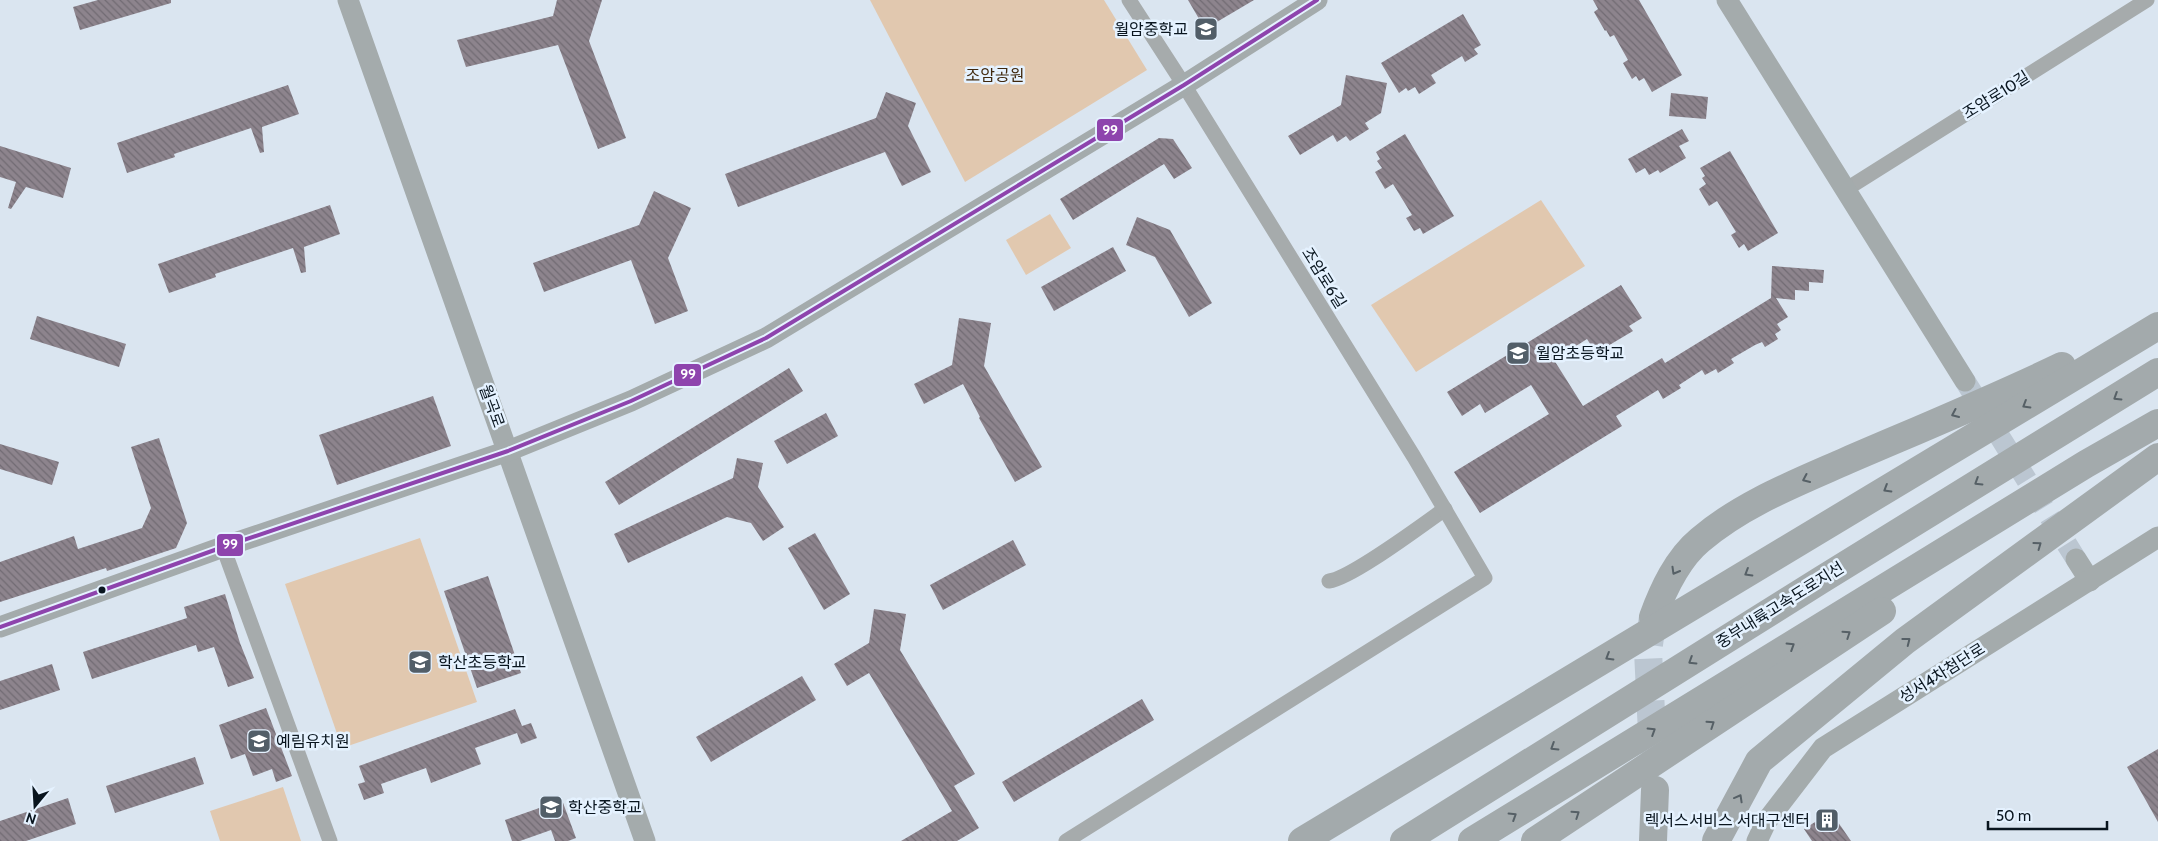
<svg xmlns="http://www.w3.org/2000/svg" width="2158" height="841" font-family="Cabin,'Noto Sans KR',sans-serif">
	<style>
		.green { fill: #e1c8af }
		.building { fill: url(#building-back-hatch) }
		.lines { fill: none; stroke-linecap: round; stroke-linejoin: round }
		.secondary-tunnel { stroke: #bbc6d1; stroke-width: 21; stroke-dasharray: 21 11; stroke-linecap: butt }
		.highway-tunnel { stroke: #bbc6d1; stroke-width: 28; stroke-dasharray: 28 14; stroke-linecap: butt }
		.street { stroke: #a6abac; stroke-width: 15 }
		.secondary { stroke: #a4abac; stroke-width: 21 }
		.highway { stroke: #a3aaac; stroke-width: 28 }
		.bus-1-casing { stroke: #e5f2ff; stroke-width: 8 }
		.bus-1 { stroke: #8e44ad; stroke-width: 4 }
		.oneway { stroke: #566066 }
		.bus-dot { fill: #09151f; stroke: #e5f2ff; stroke-width: 2 }
		.labels { text-anchor: middle; dominant-baseline: central; stroke-width: 5; stroke-linejoin: round; paint-order: stroke }
		.poi-label { font-size: 16px; fill: #09151f; stroke: #e5f2ff; text-anchor: start }
		.park-label { font-size: 16px; fill: #40280d; stroke: #e5f2ff }
		.street-label { font-size: 16px; fill: #09151f; stroke: #e5f2ff }
		.line-badge { stroke: #e5f2ff; stroke-width: 2 }
		.badge-label { font-size: 14px; text-anchor: middle; font-weight: bold; fill: #fff }
	</style>
	<defs>
		<pattern id="building-back-hatch" width="6" height="6" patternUnits="userSpaceOnUse" patternTransform="scale(1.25)"><rect width="6" height="6" fill="#8d848d"/><path d="M-1 5l2 2M0 0l6 6M5-1l2 2" fill="none" stroke="#716b73"/></pattern>
	</defs>
	<rect width="100%" height="100%" fill="#dae5f0"/>
	<!-- green -->
	<g class="green">
		<path d="M870,0H1104L1147,70L965,182Z"/>
		<path d="M1541,200L1585,266L1416,372L1371,305Z"/>
		<path d="M1050,214L1071,248L1026,275L1006,240Z"/>
		<path d="M420,538L477,702L342,748L285,584Z"/>
		<path d="M283,787L301,841H220L210,811Z"/>
	</g>
	<!-- building -->
	<g class="building">
		<path d="M98,0H171V3L80,30L73,7Z"/>
		<path d="M557,0H602L589,41L626,138L598,149L558,45L466,67L457,40L553,16Z"/>
		<path d="M1188,0H1254L1205,29Z"/>
		<path d="M1593,0H1639L1682,75L1652,92L1644,78L1639,81L1636,76L1632,79L1623,63L1628,60L1614,35L1610,37L1606,30L1605,31L1594,12L1598,9Z"/>
		<path d="M1463,14L1481,45L1474,49L1478,54L1465,62L1462,56L1431,75L1436,83L1419,94L1415,87L1408,91L1406,88L1399,93L1381,63Z"/>
		<path d="M1346,75L1387,83L1381,113L1365,123L1369,129L1350,141L1346,136L1337,142L1333,135L1300,155L1288,136L1341,105Z"/>
		<path d="M288,85L299,114L262,127L264,152L260,153L251,128L174,154L175,157L127,173L117,143Z"/>
		<path d="M886,92L916,103L908,126L931,172L902,186L885,152L738,207L725,174L876,118Z"/>
		<path d="M1671,93L1708,97L1706,119L1669,116Z"/>
		<path d="M1682,129L1689,141L1679,146L1686,158L1660,173L1658,170L1649,175L1645,168L1636,173L1628,159Z"/>
		<path d="M1405,134L1454,216L1423,234L1420,228L1414,231L1406,218L1412,215L1393,184L1385,189L1375,172L1382,168L1377,161L1380,159L1376,152Z"/>
		<path d="M1159,138L1173,139L1192,168L1174,179L1164,164L1073,220L1060,199Z"/>
		<path d="M0,146L71,168L63,198L26,187L11,209L8,208L16,182L0,177Z"/>
		<path d="M1730,151L1778,233L1748,251L1744,244L1739,248L1731,235L1736,232L1717,201L1709,206L1699,189L1706,184L1702,178L1705,176L1700,168Z"/>
		<path d="M654,191L691,208L668,258L688,311L655,324L631,260L544,292L533,263L639,225Z"/>
		<path d="M330,205L340,234L304,247L306,272L301,273L293,248L215,274L216,277L169,293L158,264Z"/>
		<path d="M1137,217L1170,230L1212,303L1189,317L1155,257L1126,245Z"/>
		<path d="M1113,247L1126,271L1054,311L1041,287Z"/>
		<path d="M1772,266L1824,270L1823,283L1809,282V291L1795,290V300L1776,298L1788,317L1777,324L1781,330L1775,334L1778,339L1765,347L1762,342L1755,345L1731,359L1734,363L1718,373L1716,369L1705,375L1702,370L1679,385L1681,388L1663,399L1658,390L1616,416L1622,426L1480,513L1454,472L1549,414L1531,385L1485,413L1480,404L1462,416L1447,392L1621,285L1642,318L1629,326L1633,331L1596,353L1587,339L1554,360L1583,406L1662,358L1665,363L1771,298Z"/>
		<path d="M37,316L126,344L119,367L30,339Z"/>
		<path d="M959,318L991,323L984,366L1042,467L1015,482L979,418L980,417L963,384L924,404L914,384L952,365Z"/>
		<path d="M789,368L803,391L619,505L605,482Z"/>
		<path d="M433,396L451,446L337,485L319,435Z"/>
		<path d="M826,413L838,436L787,464L774,441Z"/>
		<path d="M159,438L187,523L176,548L107,571L106,568L0,602V562L74,536L78,549L142,528L151,508L131,447Z"/>
		<path d="M0,444L59,462L52,485L0,469Z"/>
		<path d="M737,458L763,463L758,487L784,527L763,541L751,523L727,517L628,563L614,534L733,478Z"/>
		<path d="M815,533L850,594L824,610L788,548Z"/>
		<path d="M1013,540L1026,565L943,610L930,585Z"/>
		<path d="M488,576L521,673L477,688L444,591Z"/>
		<path d="M225,594L240,643L254,678L228,687L214,647L198,652L196,645L92,679L83,652L187,618L184,607Z"/>
		<path d="M874,609L906,614L900,650L975,774L954,786L979,828L957,841H901L952,811L869,673L847,686L834,664L869,643Z"/>
		<path d="M52,664L60,690L0,710V681Z"/>
		<path d="M802,676L816,700L711,762L696,737Z"/>
		<path d="M1142,699L1154,720L1014,802L1002,782Z"/>
		<path d="M266,708L292,776L276,782L272,769L253,776L245,754L231,759L219,725Z"/>
		<path d="M515,709L522,726L531,723L537,738L521,744L517,733L475,748L481,764L431,783L426,768L381,784L384,793L364,800L358,784L365,782L359,766Z"/>
		<path d="M2158,749V822L2127,767Z"/>
		<path d="M195,757L204,784L115,813L106,786Z"/>
		<path d="M68,798L76,824L26,841H0V821Z"/>
		<path d="M562,800L576,838L568,841H555L551,830L520,841H512L505,820Z"/>
		<path d="M1831,812L1851,841H1812L1804,829Z"/>
	</g>
	<g class="lines">
		<!-- secondary-tunnel -->
		<path class="secondary-tunnel" d="M1965,381L2076,559"/>
		<!-- highway-tunnel -->
		<path class="highway-tunnel" d="M1653,617L1648,651L1653,753"/>
		<!-- street -->
		<g class="street">
			<path d="M1845,190L2147,0"/>
			<path d="M223,547L330,841"/>
			<path d="M1329,581C1352,578 1422,525 1445,509"/>
			<path d="M1066,841L1485,578L1414,457L1184,85L1129,0"/>
		</g>
		<!-- secondary -->
		<g class="secondary">
			<path d="M348,0L645,841"/>
			<path d="M1727,0L1965,381"/>
			<path d="M2076,559L2090,581"/>
			<path d="M0,627L223,547L508,451L631,401L766,338L1184,85L1317,0"/>
			<path d="M1757,841L1766,822L1823,748L2158,537"/>
		</g>
		<!-- highway -->
		<g class="highway">
			<path d="M1653,617C1663,590 1677,559 1700,540C1742,504 1796,483 1846,461C1918,430 1991,400 2062,366"/>
			<path d="M1302,841L2158,326"/>
			<path d="M1404,841L1821,580L2158,372"/>
			<path d="M1472,841L2086,464L2158,423"/>
			<path d="M1535,841L1882,611"/>
			<path d="M1653,841L1655,790"/>
			<path d="M1716,841L1759,761L1905,641L2158,457"/>
		</g>
		<!-- bus-1 casing -->
		<g class="bus-1-casing">
			<path id="bus-1" d="M0,627L223,547L508,451L631,401L766,338L1184,85L1317,0"/>
		</g>
		<!-- bus-1 -->
		<use href="#bus-1" class="bus-1"/>
	</g>
	<!-- one-way arrows -->
	<defs><path id="oneway-chevron" d="M-2-3.5L2.5 0L-2 3.5" fill="none" stroke-width="1.6" stroke-linecap="round" stroke-linejoin="round" transform="scale(1.25)"/></defs>
	<g class="oneway">
		<use href="#oneway-chevron" transform="translate(2117 397) rotate(148)"/>
		<use href="#oneway-chevron" transform="translate(2026 405) rotate(149)"/>
		<use href="#oneway-chevron" transform="translate(1955 414) rotate(156)"/>
		<use href="#oneway-chevron" transform="translate(1806 479) rotate(156)"/>
		<use href="#oneway-chevron" transform="translate(1978 482) rotate(148)"/>
		<use href="#oneway-chevron" transform="translate(1887 489) rotate(149)"/>
		<use href="#oneway-chevron" transform="translate(2038 545) rotate(-36)"/>
		<use href="#oneway-chevron" transform="translate(1675 571) rotate(120)"/>
		<use href="#oneway-chevron" transform="translate(1748 573) rotate(149)"/>
		<use href="#oneway-chevron" transform="translate(1847 634) rotate(-34)"/>
		<use href="#oneway-chevron" transform="translate(1907 641) rotate(-38)"/>
		<use href="#oneway-chevron" transform="translate(1791 646) rotate(-32)"/>
		<use href="#oneway-chevron" transform="translate(1609 657) rotate(149)"/>
		<use href="#oneway-chevron" transform="translate(1692 661) rotate(148)"/>
		<use href="#oneway-chevron" transform="translate(1711 724) rotate(-34)"/>
		<use href="#oneway-chevron" transform="translate(1652 731) rotate(-32)"/>
		<use href="#oneway-chevron" transform="translate(1554 747) rotate(148)"/>
		<use href="#oneway-chevron" transform="translate(1739 798) rotate(-61)"/>
		<use href="#oneway-chevron" transform="translate(1576 814) rotate(-34)"/>
		<use href="#oneway-chevron" transform="translate(1513 816) rotate(-32)"/>
	</g>
	<!-- icons -->
	<defs>
		<g id="school-square" transform="scale(1.25)"><rect x="-9" y="-9" width="18" height="18" rx="4" fill="#525e68" stroke="#e5f2ff"/><path d="M0-5L7-2L0 1L-7-2ZM-4 1L0 2.5L4 1V4Q0 6-4 4Z" fill="#fff"/></g>
		<g id="building-square" transform="scale(1.25)"><rect x="-9" y="-9" width="18" height="18" rx="4" fill="#525e68" stroke="#e5f2ff"/><path d="M-4-6H4V6H1V3H-1V6H-4ZM-2.5-4.3h1.7v1.8h-1.7ZM.8-4.3h1.7v1.8H.8ZM-2.5-1h1.7V.8h-1.7ZM.8-1h1.7V.8H.8Z" fill="#fff"/></g>
	</defs>
	<g fill-rule="evenodd">
		<use href="#school-square" x="1206" y="29"/>
		<use href="#school-square" x="1518" y="353"/>
		<use href="#school-square" x="420" y="662"/>
		<use href="#school-square" x="259" y="741"/>
		<use href="#school-square" x="551" y="807"/>
		<use href="#building-square" x="1827" y="820"/>
	</g>
	<!-- markers -->
	<circle class="bus-dot" cx="102" cy="590" r="4.5"/>
	<g class="labels">
		<!-- poi labels -->
		<g class="poi-label">
			<text x="1188" y="29" text-anchor="end">월암중학교</text>
			<text x="1536" y="353">월암초등학교</text>
			<text x="438" y="662">학산초등학교</text>
			<text x="276" y="741">예림유치원</text>
			<text x="568" y="807">학산중학교</text>
			<text x="1810" y="820" text-anchor="end">렉서스서비스 서대구센터</text>
		</g>
		<!-- park labels -->
		<g class="park-label">
			<text x="995" y="75">조암공원</text>
		</g>
		<!-- street labels -->
		<g class="street-label">
			<text transform="translate(1996 95) rotate(-32)">조암로10길</text>
			<text transform="translate(1324 278) rotate(58)">조암로6길</text>
			<text transform="translate(492 406) rotate(70)">월곡로</text>
			<text transform="translate(1780 605) rotate(-32)">중부내륙고속도로지선</text>
			<text transform="translate(1942 673) rotate(-32)">성서4차첨단로</text>
		</g>
	</g>
	<g class="line-badge">
		<rect x="1096" y="118" width="28" height="24" rx="5" fill="#8e44ad"/>
		<rect x="673" y="363" width="29" height="24" rx="5" fill="#8e44ad"/>
		<rect x="216" y="533" width="28" height="24" rx="5" fill="#8e44ad"/>
	</g>
	<g class="badge-label">
		<text x="1110" y="135">99</text>
		<text x="688" y="379">99</text>
		<text x="230" y="549">99</text>
	</g>
	<!-- north arrow -->
	<g transform="translate(35 806) rotate(198)" stroke="#e5f2ff" stroke-width="4" paint-order="stroke">
	<path d="M0-4L9 19L0 12L-9 19Z" fill="#09151f"/>
	<text y="-8" font-size="14" font-weight="bold" text-anchor="middle" fill="#09151f">N</text>
	</g>
	<!-- scale -->
	<path d="M1988 821v8h119v-8" fill="none" stroke="#09151f" stroke-width="2.5"/>
	<text x="1996" y="821" font-size="15" fill="#09151f" stroke="#e5f2ff" stroke-width="4" paint-order="stroke">50 m</text>
</svg>
